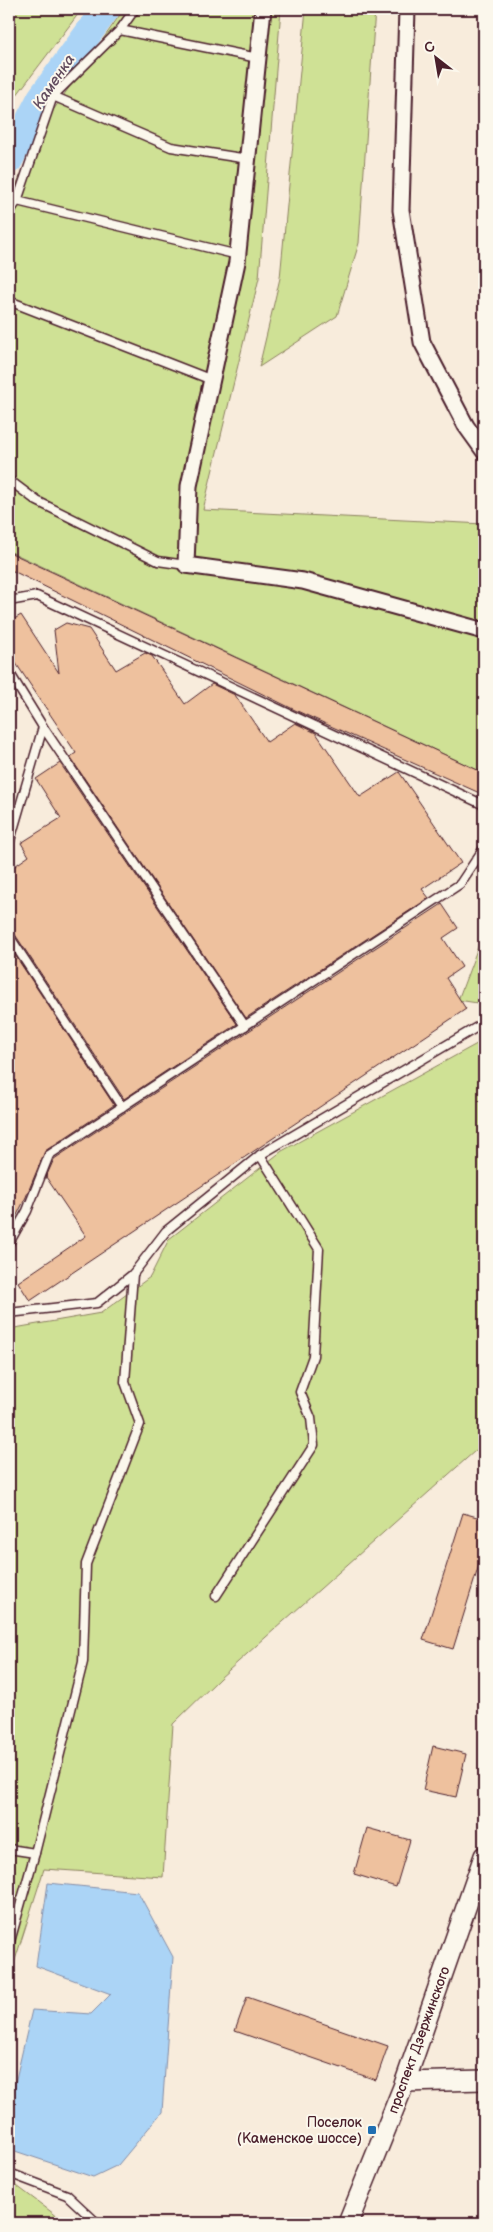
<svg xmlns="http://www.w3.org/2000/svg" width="493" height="2232" font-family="'Balsamiq Sans',sans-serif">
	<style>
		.green { fill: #cfe195; stroke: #8c8060 }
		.water { fill: #abd4f6; stroke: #848ca5 }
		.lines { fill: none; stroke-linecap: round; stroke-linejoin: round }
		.river { stroke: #abd4f6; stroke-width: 28 }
		.building { fill: #eec19e; stroke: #4a1f2b }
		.service-casing { stroke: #4a1f2b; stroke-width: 11 }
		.minor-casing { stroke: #4a1f2b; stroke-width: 19 }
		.tertiary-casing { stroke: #4a1f2b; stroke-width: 22 }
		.service { stroke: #fbf7ec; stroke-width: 8 }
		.minor { stroke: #fbf7ec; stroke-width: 15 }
		.tertiary { stroke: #fbf7ec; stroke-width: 19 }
		.poi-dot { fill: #1f6fb2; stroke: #fbf7ec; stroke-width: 2 }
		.labels { text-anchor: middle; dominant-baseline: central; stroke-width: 4; stroke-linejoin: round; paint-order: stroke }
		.street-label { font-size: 14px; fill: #4a1f2b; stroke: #fbf7ec }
		.poi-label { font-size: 14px; fill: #4a1f2b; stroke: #fbf7ec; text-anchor: end }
		.water-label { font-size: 15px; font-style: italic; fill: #624c5e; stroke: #fbf7ec }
	</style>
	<rect width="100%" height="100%" fill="#f8ecdc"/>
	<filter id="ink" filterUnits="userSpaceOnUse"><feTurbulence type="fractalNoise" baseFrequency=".02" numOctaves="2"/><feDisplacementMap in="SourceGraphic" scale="10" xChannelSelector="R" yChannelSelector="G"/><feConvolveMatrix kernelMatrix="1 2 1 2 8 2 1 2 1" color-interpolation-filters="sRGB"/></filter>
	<g filter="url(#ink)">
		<!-- green -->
		<g class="green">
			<path d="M9,9H82L13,100L9,113Z"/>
			<path d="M124,9H281L259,278L203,510L484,524V773L9,551V200L47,119Z"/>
			<path d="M306,9H375L359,243L337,316L259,367L280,278Z"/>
			<path d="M484,931V1004L458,1000Z"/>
			<path d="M484,1040V1443L220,1678L173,1724L163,1877L44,1869L9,1979V1329L101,1313L150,1277L169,1239L282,1151Z"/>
			<path d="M9,2180L66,2223H9Z"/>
		</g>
		<!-- water -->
		<path class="water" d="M48,1883L138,1892L173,1957L162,2112L118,2165L93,2177L9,2149V2109L32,2010L91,2014L111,1994L36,1966Z"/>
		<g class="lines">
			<!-- river -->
			<path class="river" d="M9,160L41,98L106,9"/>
		</g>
		<!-- building -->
		<g class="building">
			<path d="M9,552L484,773V795L297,711L9,569Z"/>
			<path d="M21,615L59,673L54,630L66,623L89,629L116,670L145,653L152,656L185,704L212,684L235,695L267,742L295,723L316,733L360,797L399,772L461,863L422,889L429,898L246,1018L70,757L76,753L9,653V622Z"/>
			<path d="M60,763L237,1024L124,1099L14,933L9,930V870L29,856L21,843L61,818L36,779Z"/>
			<path d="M442,904L458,928L443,938L462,967L446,978L466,1009L30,1301L18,1282L86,1236L46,1177L54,1159Z"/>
			<path d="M9,946L114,1105L45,1151L26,1197L9,1231Z"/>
			<path d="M463,1513L484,1519V1549L453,1649L423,1640Z"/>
			<path d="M433,1746L466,1754L456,1797L423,1790Z"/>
			<path d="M367,1828L410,1840L396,1887L354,1874Z"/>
			<path d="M247,1997L388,2046L376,2080L235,2031Z"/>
		</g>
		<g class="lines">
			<!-- service casing -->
			<g class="service-casing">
				<g id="service">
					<path d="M120,30L258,58"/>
					<path d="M53,96L171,147L248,159"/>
					<path d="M17,201L238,255"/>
					<path d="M9,213L17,201L53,96L120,30L135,9"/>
					<path d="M9,301L212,380"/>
					<path d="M9,480L37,501L158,561L186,565"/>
					<path d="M9,601L37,596L484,805"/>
					<path d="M9,672L43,727L9,844"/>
					<path d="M43,727L245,1026"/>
					<path d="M9,936L122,1107"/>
					<path d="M9,1243L27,1211L49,1155L460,884L484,848"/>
					<path d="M9,1313L97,1303L133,1274L166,1231L260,1155L484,1023"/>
					<path d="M216,1596L314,1445L311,1418L300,1392L313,1356L319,1249L260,1155"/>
					<path d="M9,1849L35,1853"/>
					<path d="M9,1945L35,1853L83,1662L86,1564L140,1424L125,1382L133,1274"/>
					<path d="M9,2173L67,2195L97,2223"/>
				</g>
			</g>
			<!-- minor casing -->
			<g class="minor-casing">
				<g id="minor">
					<path d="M263,9L237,262L189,486L186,565L303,581L484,631"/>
					<path d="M407,9L401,210L422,342L466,426L484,451"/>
				</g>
			</g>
			<!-- tertiary casing -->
			<g class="tertiary-casing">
				<g id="tertiary">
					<path d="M405,2082L484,2080"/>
					<path d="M348,2223L405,2082L484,1856"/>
				</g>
			</g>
			<!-- service -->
			<use href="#service" class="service"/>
			<!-- minor -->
			<use href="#minor" class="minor"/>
			<!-- tertiary -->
			<use href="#tertiary" class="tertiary"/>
		</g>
	</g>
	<!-- markers -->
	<rect class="poi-dot" x="367" y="2125" width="10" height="10" rx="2.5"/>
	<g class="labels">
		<!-- street labels -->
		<g class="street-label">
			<text transform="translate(419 2040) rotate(-70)">проспект Дзержинского</text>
		</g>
		<!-- poi labels -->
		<g class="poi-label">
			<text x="362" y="2122">Поселок<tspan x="362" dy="16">(Каменское шоссе)</tspan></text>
		</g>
		<!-- water labels -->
		<g class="water-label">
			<text transform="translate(54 82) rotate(-56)">Каменка</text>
		</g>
	</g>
	<!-- margin -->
	<rect width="493" height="2232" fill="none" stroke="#fbf7ec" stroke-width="30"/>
	<rect x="15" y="15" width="463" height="2202" fill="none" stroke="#4a1f2b" stroke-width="2" filter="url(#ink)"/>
	<!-- north arrow -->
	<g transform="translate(436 58) rotate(329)" stroke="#fbf7ec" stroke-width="4" paint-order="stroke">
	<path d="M0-4L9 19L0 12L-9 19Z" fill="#4a1f2b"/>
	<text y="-8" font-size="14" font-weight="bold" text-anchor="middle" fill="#4a1f2b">С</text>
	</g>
</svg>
